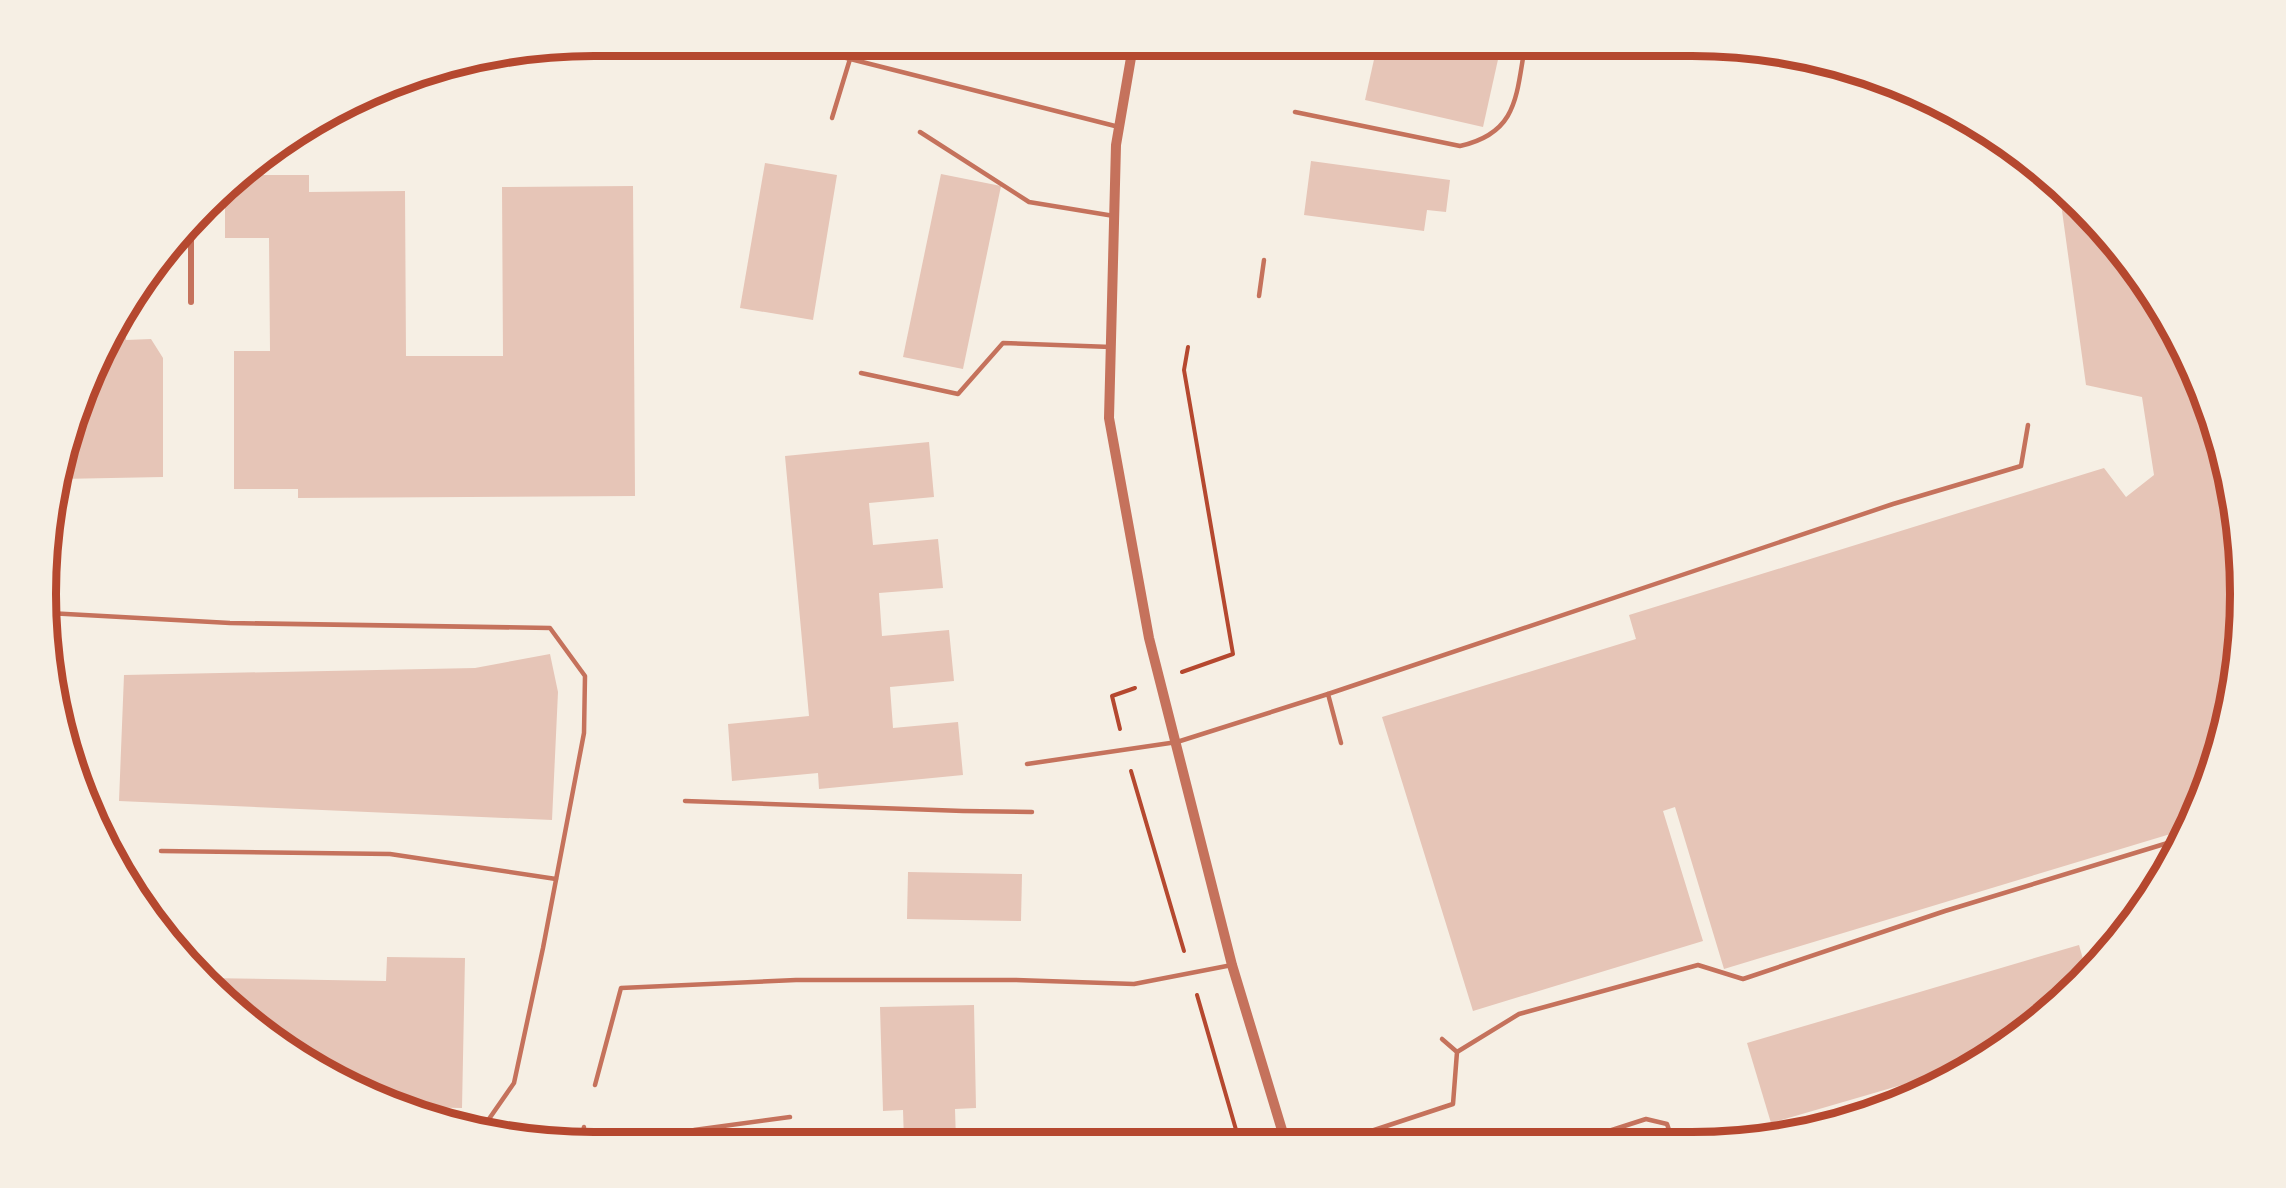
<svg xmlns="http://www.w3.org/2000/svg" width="2286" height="1188" font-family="'Open Sans',sans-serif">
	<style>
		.building { fill: #e6c5b7 }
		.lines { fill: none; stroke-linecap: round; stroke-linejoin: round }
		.path { stroke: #b5482f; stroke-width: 4 }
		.service { stroke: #c5725c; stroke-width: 4.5 }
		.minor { stroke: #c5725c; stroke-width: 6 }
		.tertiary { stroke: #c5725c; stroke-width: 10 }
		.rim { fill: none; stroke: #b5482f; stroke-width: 8 }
	</style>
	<rect width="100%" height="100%" fill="#f6efe4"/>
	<!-- building -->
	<g class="building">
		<path d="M1377,46H1501L1483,127L1365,100Z"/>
		<path d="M1311,161L1450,180L1446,212L1427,210L1424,231L1304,215Z"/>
		<path d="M765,163L837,175L813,320L740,308Z"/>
		<path d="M941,174L1001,186L963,369L903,357Z"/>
		<path d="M244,175H309V192L405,191L406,356H503L502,187L633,186L635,496L298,498V489H234V351H270L269,238H225V195Z"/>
		<path d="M2059,189L2105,232L2168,320L2212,418L2236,523L2240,630L2222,736L2187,829L1724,969L1675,807L1663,811L1703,941L1473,1011L1382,717L1636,639L1629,615L2104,468L2126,497L2154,475L2142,397L2086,385Z"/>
		<path d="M125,316L126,340L151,339L163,358V477L59,479L64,452Z"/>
		<path d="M929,442L934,497L869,503L873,545L938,539L943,588L879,593L882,636L949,630L954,681L890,687L893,728L958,722L963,775L819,789L818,773L732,781L728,724L809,716L785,456Z"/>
		<path d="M550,654L558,692L552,820L119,801L124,675L475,668Z"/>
		<path d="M908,872L1022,874L1021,921L907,919Z"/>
		<path d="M2079,945L2087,973L2026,1030L1960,1068L1771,1123L1747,1043Z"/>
		<path d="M387,957L465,958L462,1108L407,1107L351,1086L206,982L203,978L386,981Z"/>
		<path d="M974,1005L976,1108L955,1109L956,1141H904L903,1110L883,1111L880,1007Z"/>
	</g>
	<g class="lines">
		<!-- path -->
		<g class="path">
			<path d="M1182,672L1233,654L1184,370L1188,347"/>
			<path d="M1120,729L1112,696L1135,688"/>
			<path d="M1131,771L1184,951"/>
			<path d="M1197,995L1239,1140"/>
		</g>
		<!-- service -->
		<g class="service">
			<path d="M701,45L732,52L750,45"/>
			<path d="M795,45L1119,127"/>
			<path d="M1295,112L1460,146C1518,133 1516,96 1525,46"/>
			<path d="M832,118L850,59"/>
			<path d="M920,132L1029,202L1114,216"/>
			<path d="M1259,296L1264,260"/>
			<path d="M861,373L958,394L1003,343L1111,347"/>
			<path d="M48,613L230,623L550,628L585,676L584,733L543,948L514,1083L482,1129"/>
			<path d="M1328,694L1893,504L2021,466L2028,425"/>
			<path d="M1027,764L1177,742L1328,694L1341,743"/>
			<path d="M685,801L963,811L1032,812"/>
			<path d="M161,851L390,854L556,879"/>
			<path d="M1457,1052L1519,1014L1698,965L1743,979L1945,911L2184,838"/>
			<path d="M595,1085L621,988L796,980H1015L1134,984L1232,965"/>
			<path d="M1347,1139L1453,1104L1457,1052L1442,1039"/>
			<path d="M1584,1139L1646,1119L1667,1124L1672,1139"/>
			<path d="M694,1141V1130L790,1117"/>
			<path d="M581,1142L584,1127"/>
		</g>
		<!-- minor -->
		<path class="minor" d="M191,302V232"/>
		<!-- tertiary -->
		<path class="tertiary" d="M1133,46L1116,145L1109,418L1149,638L1232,965L1285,1140"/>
	</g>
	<!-- crop -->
	<path d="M0 0H2286V1188H0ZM594 56H1692A538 538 0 0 1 2230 594V594A538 538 0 0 1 1692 1132H594A538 538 0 0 1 56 594V594A538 538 0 0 1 594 56Z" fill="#f6efe4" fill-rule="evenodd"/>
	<path class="rim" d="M594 56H1692A538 538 0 0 1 2230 594V594A538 538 0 0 1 1692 1132H594A538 538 0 0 1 56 594V594A538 538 0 0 1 594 56Z"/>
</svg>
